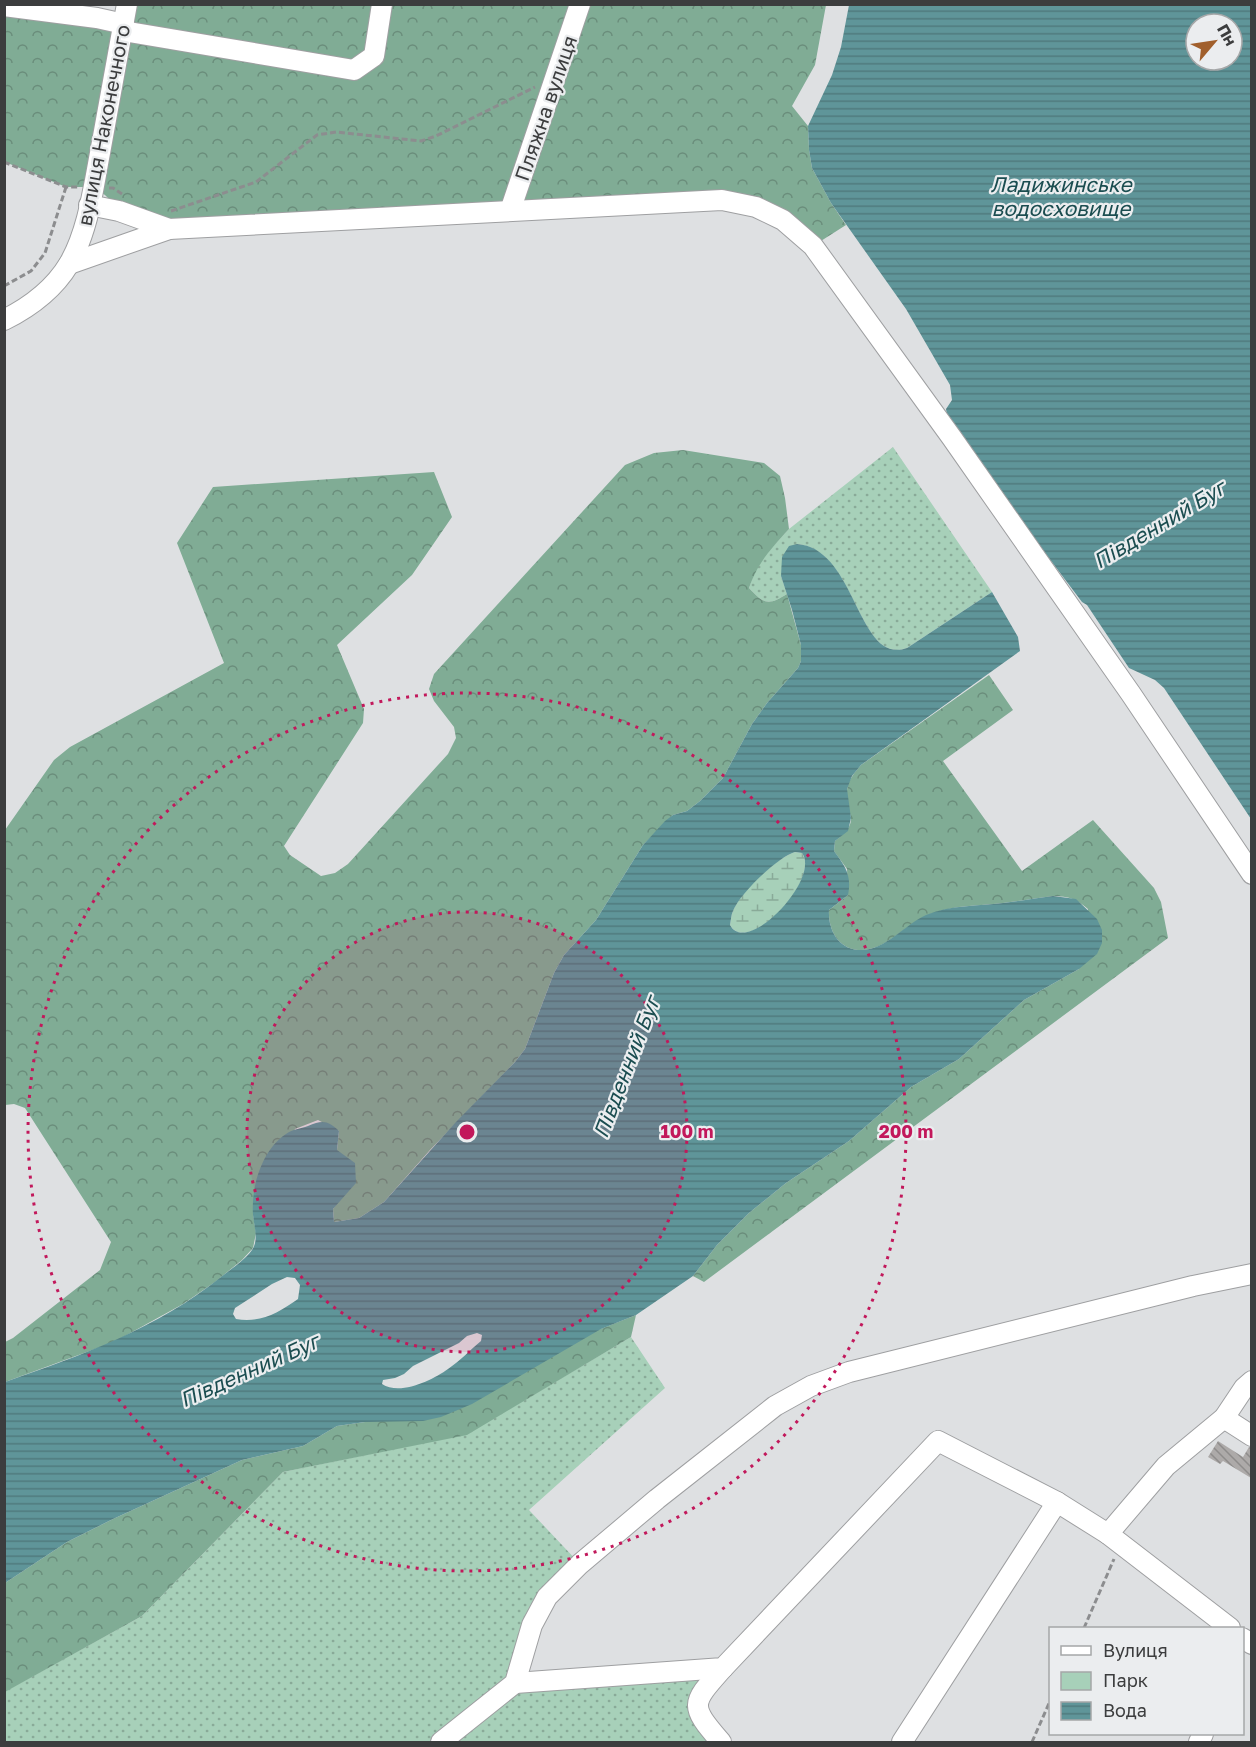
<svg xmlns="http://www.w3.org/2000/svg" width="1256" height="1747" font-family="'Golos Text',sans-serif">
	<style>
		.green { fill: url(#green-dots) }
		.forest { fill: url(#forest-crowns) }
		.wetland { fill: url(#wetland-marsh) }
		.water { fill: url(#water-rules); fill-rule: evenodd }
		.building { fill: url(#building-back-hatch) }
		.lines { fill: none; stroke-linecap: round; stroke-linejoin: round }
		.minor-casing { stroke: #9e9fa1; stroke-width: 22 }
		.path { stroke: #8c8d8f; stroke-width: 3; stroke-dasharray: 6 3; stroke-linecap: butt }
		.minor { stroke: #fff; stroke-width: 20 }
		.ring { fill: none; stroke: #c2185b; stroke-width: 3; stroke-dasharray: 3 6 }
		.labels { text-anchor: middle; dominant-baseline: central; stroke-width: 4.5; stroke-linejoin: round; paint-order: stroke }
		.street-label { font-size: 20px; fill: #3c3d3e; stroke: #ebedef }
		.water-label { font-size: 21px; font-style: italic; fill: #1b4d50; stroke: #ebedef }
		.centre { fill: #c2185b; stroke: #ebedef; stroke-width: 3 }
		.ring-label { font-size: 18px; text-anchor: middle; font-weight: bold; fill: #c2185b; stroke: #ebedef; stroke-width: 4.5; stroke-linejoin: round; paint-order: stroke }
	</style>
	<defs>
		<pattern id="green-dots" width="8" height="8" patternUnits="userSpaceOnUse" patternTransform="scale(1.5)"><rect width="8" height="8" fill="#a7d0b9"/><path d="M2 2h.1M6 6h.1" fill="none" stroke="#89aa98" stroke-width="1.8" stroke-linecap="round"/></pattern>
		<pattern id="forest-crowns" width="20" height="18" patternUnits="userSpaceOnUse" patternTransform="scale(1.5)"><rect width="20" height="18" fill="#80ac95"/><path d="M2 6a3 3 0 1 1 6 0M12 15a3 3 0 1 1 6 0" fill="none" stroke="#6a8d7b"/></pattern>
		<pattern id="wetland-marsh" width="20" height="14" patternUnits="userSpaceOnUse" patternTransform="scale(1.5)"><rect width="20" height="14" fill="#a7d0b9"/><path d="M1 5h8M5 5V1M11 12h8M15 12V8" fill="none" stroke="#89aa98"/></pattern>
		<pattern id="water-rules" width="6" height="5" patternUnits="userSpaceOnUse" patternTransform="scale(1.5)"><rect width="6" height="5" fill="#5f9599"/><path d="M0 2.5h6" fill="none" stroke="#507b7e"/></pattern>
		<pattern id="building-back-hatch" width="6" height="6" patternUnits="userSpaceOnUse" patternTransform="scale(1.5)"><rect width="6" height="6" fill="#adaaa9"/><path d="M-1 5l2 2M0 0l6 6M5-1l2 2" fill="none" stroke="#8e8c8b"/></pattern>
	</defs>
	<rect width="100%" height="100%" fill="#dee0e2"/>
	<!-- green -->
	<g class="green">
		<path d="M893,447L992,592L907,648C857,666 857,549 797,544L781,576L787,594C768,606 764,604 749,588L755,570L764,556L789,529Z"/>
		<path d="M631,1337L665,1388L529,1510L580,1564L547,1597L515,1683L723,1668L700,1694L721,1742H5L4,1692L142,1616L283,1472L467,1434Z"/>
	</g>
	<!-- forest -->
	<g class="forest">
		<path d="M127,4L826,5L815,65L792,106L808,126L809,150L812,168L831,203L846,225L813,246L756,207L169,229L113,203L105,195L92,187H66L5,162L4,6L123,24Z"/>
		<path d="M683,450L764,463L780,476L785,498L789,529C771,549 758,562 749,588C764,604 768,606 787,594L801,645V661L798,668L767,703L752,724L723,778L700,801L687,811L673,815L643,845L596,920L564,955L554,973L525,1049L515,1062L430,1150L384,1202L359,1218L334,1222L333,1209L338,1202L337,1150L339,1131L318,1120L295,1129L253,1215L256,1233L253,1248L242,1260L215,1282L183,1304L114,1342L5,1382V1342L13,1338L100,1270L111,1242L25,1108L14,1104L5,1105V830L54,760L70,747L224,663L177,543L213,487L434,472L452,517L412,575L337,645L364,709L363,723L284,846L290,855L321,876L335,873L348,864L448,754L456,738L454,727L434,701L429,689L434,674L625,465L654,453Z"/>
		<path d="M989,675L1013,710L943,761L1022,871L1093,820L1154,888L1161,902L1168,938L704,1282L693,1276L717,1245L749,1213L786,1183L849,1141L911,1087L959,1059L1024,1000L1079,969L1088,909C1076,899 1069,896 1053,896C1037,898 1020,901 1003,903C978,906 950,905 926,916C904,926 884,952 858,950C837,948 828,928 829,910L848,895L847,869L834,851L835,841C864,819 844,815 847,790C848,780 855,772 861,765Z"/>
		<path d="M636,1315L631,1337L467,1435L283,1472L142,1616L5,1692V1583L67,1542L113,1519L242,1460L303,1446L337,1426L365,1422Z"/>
	</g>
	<!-- wetland -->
	<path class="wetland" d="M795,852L802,853C821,880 748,957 730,925C731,920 731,915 733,911C740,892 776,858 795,852Z"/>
	<!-- water -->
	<g class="water">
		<path d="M849,5H1251V819L1164,688L1155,680L1129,668L1087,605L1082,602L987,476L947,415L946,409L952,400L950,385L906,309L831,203L812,168L809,150L808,126L832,75L841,47ZM1196,24H1232V60H1196Z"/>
		<path d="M797,544C857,548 857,666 907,648L992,592L1018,637L1020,651L861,765L852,776L847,789L851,818L848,831L835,841L834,851C845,866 852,875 848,895L829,910C828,928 837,948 858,950C884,952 904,925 926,915C950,905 978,906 1003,903C1020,901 1037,898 1053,896L1076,899L1097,919L1102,930V943L1097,954L1079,969L1024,1000L959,1059L911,1087L849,1141L786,1183L749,1213L717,1245L693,1276L636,1315L601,1329L472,1404L441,1417L423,1421L365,1422L337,1426L303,1446L242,1460L113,1519L67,1542L5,1583V1382C80,1356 158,1328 221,1277C231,1269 244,1261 252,1250C259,1240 254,1226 253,1215C251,1186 262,1150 286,1134C293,1129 300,1129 308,1126C322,1120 328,1120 339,1131L337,1150L355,1163L356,1183L333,1209L334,1222L359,1218L384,1202L456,1122L515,1062L525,1049L554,973L564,955L596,920L643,845L665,821L673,815L687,811L700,801L723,778L752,724L767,703L798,668L801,661V645L792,610L781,576L782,557L789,546ZM795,852L802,853C821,879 747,957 730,925C731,920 731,915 733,911C740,893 778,857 795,852ZM287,1277L295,1278L300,1285L298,1299C278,1313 261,1323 236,1319L233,1314L235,1308L272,1284ZM477,1333L482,1335L481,1341C470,1350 460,1361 448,1369C433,1380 400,1396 382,1384L383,1380L395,1378L404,1374L413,1366L459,1343L467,1336Z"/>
	</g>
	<!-- building -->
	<path class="building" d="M1218,1441L1243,1457L1249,1447L1251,1448V1478L1223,1461L1220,1464L1208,1457Z"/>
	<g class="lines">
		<!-- minor casing -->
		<g class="minor-casing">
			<g id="minor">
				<path d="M4,6L97,18L124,24"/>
				<path d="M123,31L354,70L374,56L382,4"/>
				<path d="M89,205L119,211L169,229"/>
				<path d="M510,211L580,4"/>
				<path d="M69,264L169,229L722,200L756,207L783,220L813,246L952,438L1131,694L1252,874"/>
				<path d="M4,320C30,307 54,289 69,264C88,231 93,190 100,153C109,104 118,54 127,4"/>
				<path d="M1224,1418L1252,1436"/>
				<path d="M1108,1534L1230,1628"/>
				<path d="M1242,1638L1252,1644"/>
				<path d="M515,1683L723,1668L938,1441L1057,1502L1108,1534L1166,1466L1224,1418L1244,1388L1252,1381"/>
				<path d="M441,1742L515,1683L532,1625L547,1597L580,1564L657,1499L775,1406L811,1386L849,1372L1193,1286L1252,1274"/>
				<path d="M721,1742C689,1705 691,1704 723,1668"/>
				<path d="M902,1742L1057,1502"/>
				<path d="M1199,1742L1203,1734"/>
			</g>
		</g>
		<!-- path -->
		<g class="path">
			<path d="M4,162L66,187H79"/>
			<path d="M109,188H113L122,194"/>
			<path d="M171,211L256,182L317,135L336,132L421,141L436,136L535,87"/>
			<path d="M4,286L31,271L45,253L66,187"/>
			<path d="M1084,1628L1114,1559"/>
			<path d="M1032,1742L1050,1701"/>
		</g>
		<!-- minor -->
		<use href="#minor" class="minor"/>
	</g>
	<!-- distance rings -->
	<circle cx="467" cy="1132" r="220" fill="#c2185b" fill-opacity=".12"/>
	<g class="ring">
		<circle cx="467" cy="1132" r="220"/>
		<circle cx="467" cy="1132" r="439"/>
	</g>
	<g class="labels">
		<!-- street labels -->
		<g class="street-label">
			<text transform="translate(545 108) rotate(-71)">Пляжна вулиця</text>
			<text transform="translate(103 125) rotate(-79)">вулиця Наконечного</text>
		</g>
		<!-- water labels -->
		<g class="water-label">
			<text x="1061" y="184">Ладижинське<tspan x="1061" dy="24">водосховище</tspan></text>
			<text transform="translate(1159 524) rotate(-31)">Південний Буг</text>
			<text transform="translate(626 1067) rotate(-69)">Південний Буг</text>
			<text transform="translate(249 1370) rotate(-24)">Південний Буг</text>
		</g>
	</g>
	<circle cx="467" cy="1132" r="9" class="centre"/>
	<g class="ring-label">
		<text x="687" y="1138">100 m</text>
		<text x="906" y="1138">200 m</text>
	</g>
	<!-- border -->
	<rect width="1256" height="1747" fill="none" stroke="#3c3d3e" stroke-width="12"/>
	<!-- legend -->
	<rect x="1049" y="1627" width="195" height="108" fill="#ebedef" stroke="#a5a7a8" stroke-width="1.5"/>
	<rect x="1061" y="1646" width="30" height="9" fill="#ffffff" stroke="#a5a7a8" stroke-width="1.5"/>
	<text x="1103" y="1657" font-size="18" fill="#3c3d3e">Вулиця</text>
	<rect x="1061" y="1672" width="30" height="18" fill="#a7d0b9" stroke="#a5a7a8" stroke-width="1.5"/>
	<text x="1103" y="1687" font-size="18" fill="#3c3d3e">Парк</text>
	<rect x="1061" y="1702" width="30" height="18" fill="url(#water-rules)" stroke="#a5a7a8" stroke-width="1.5"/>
	<text x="1103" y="1717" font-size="18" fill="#3c3d3e">Вода</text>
	<!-- north arrow -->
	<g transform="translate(1214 42) rotate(61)"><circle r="28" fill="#ebedef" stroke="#a5a7a8" stroke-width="1.5"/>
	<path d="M0-4.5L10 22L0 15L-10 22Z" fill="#a15f2c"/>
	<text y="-9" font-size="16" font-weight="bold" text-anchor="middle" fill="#3c3d3e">Пн</text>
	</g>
</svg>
